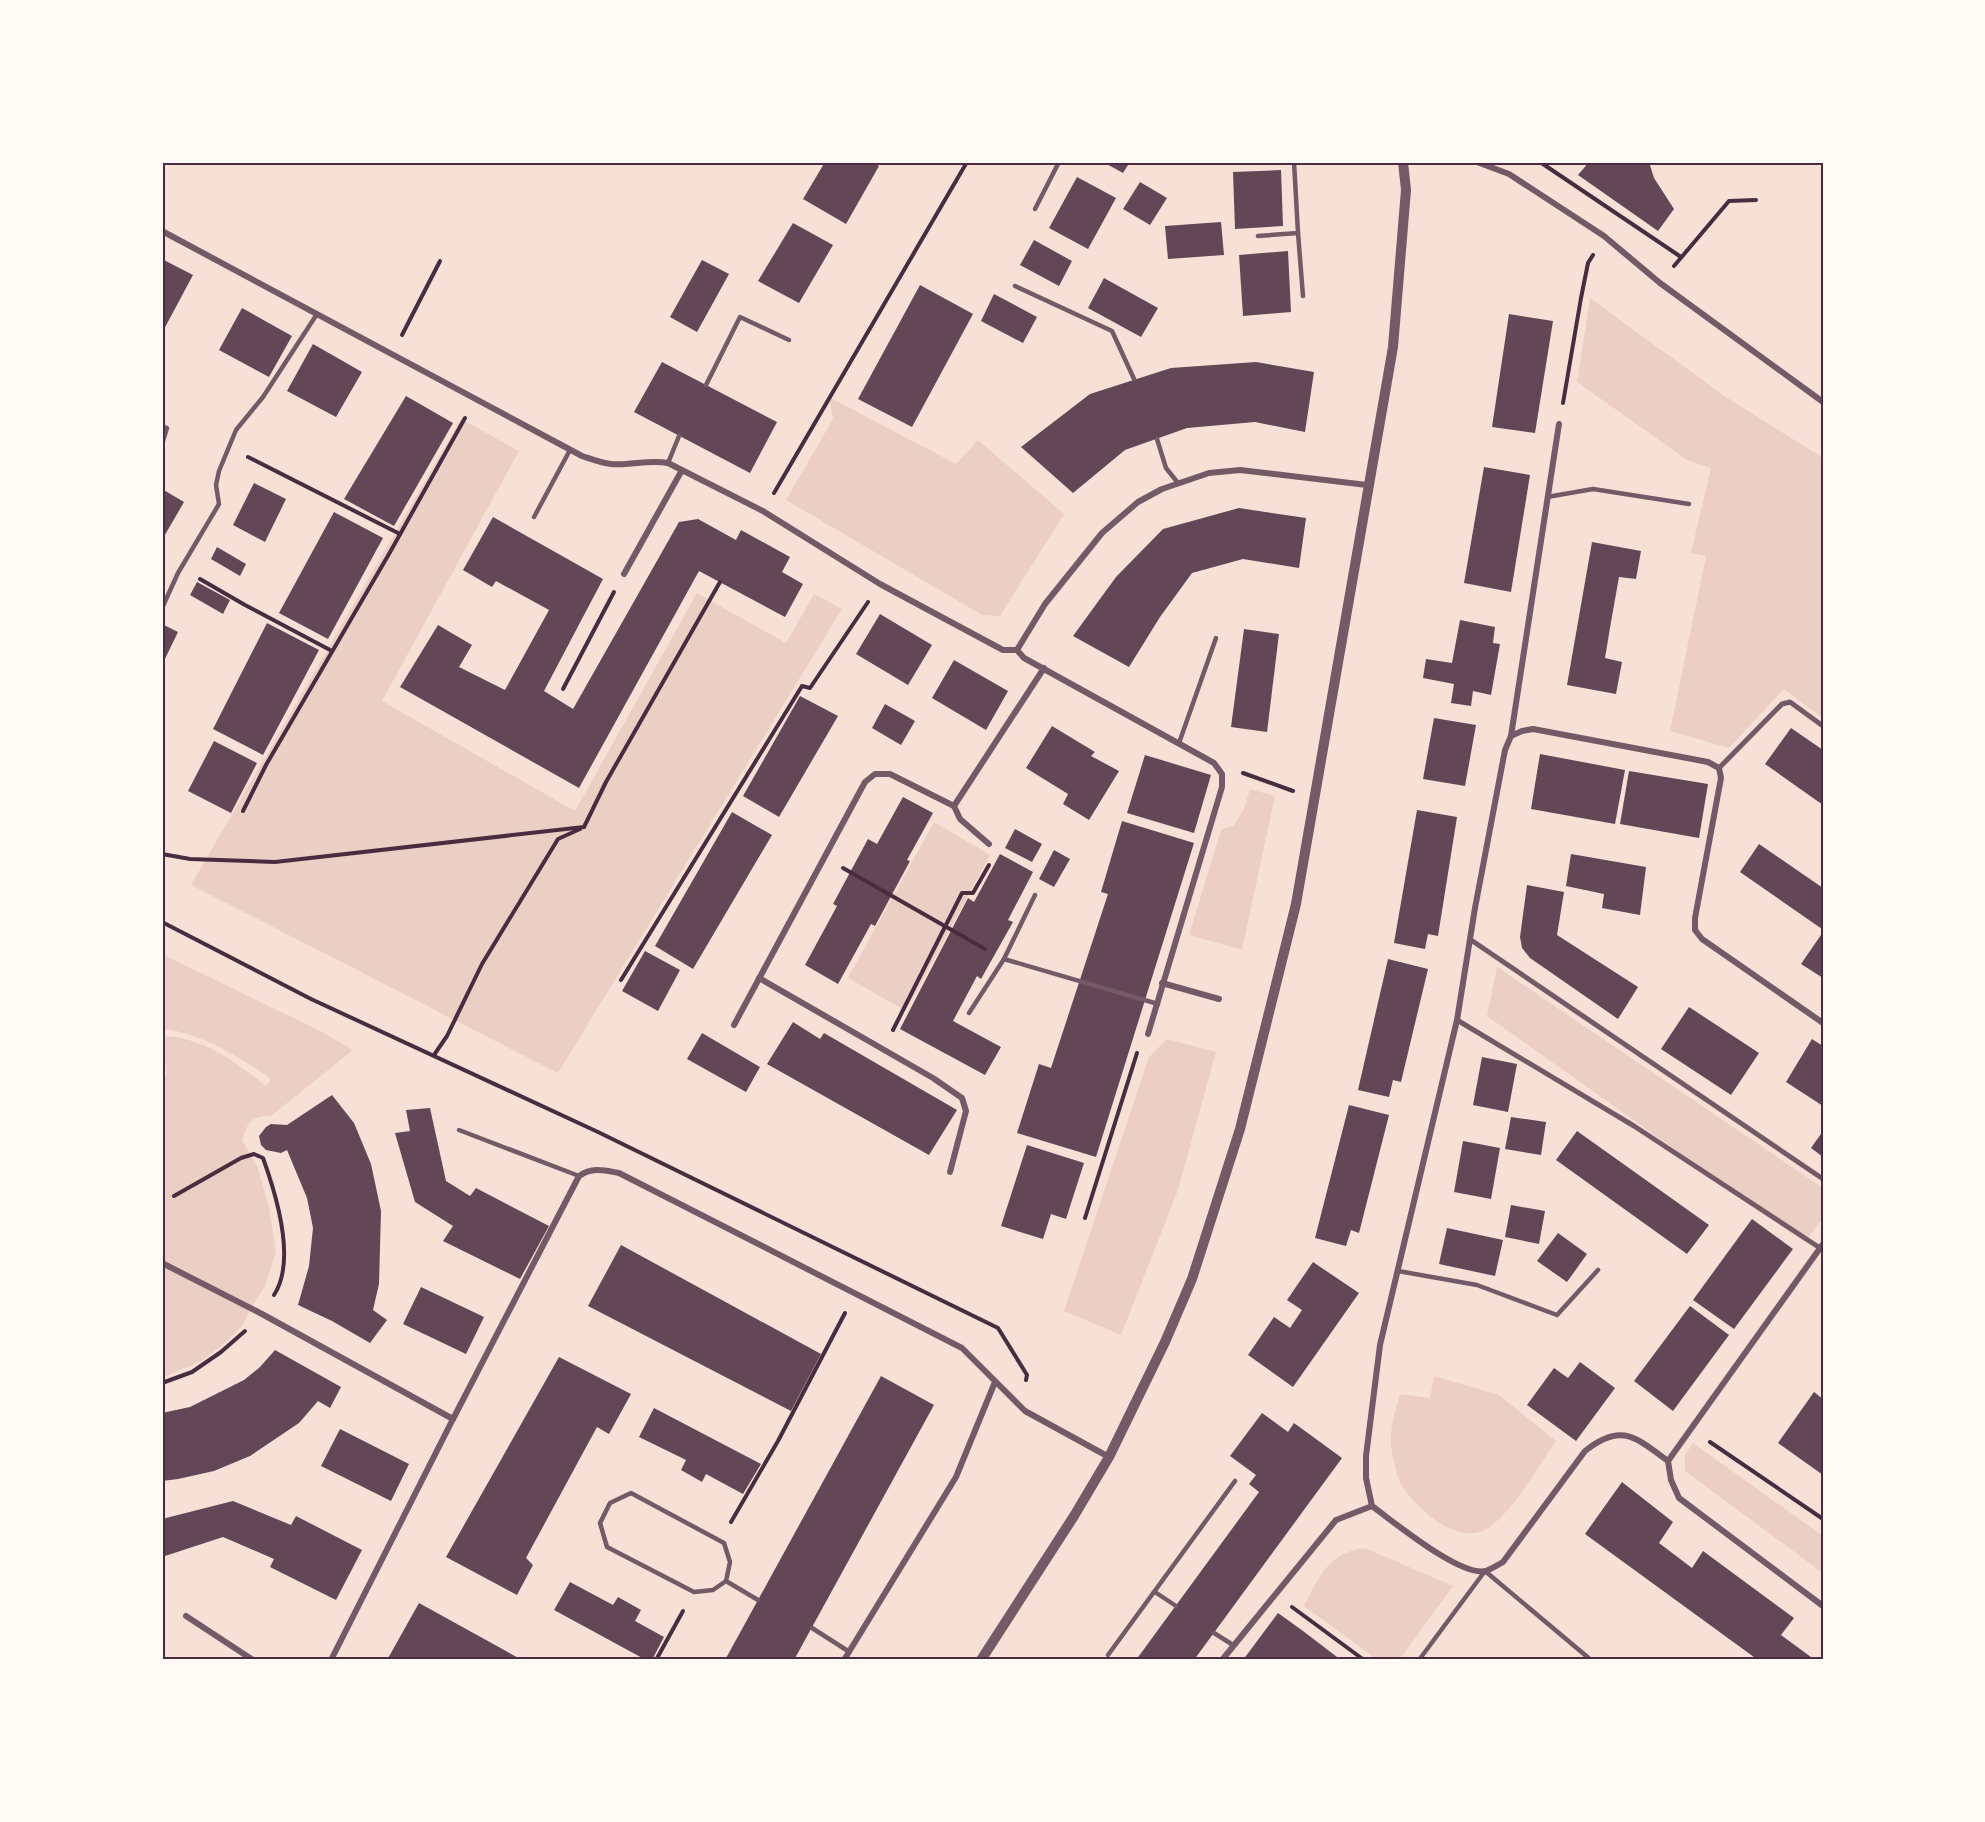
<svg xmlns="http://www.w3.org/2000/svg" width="1985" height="1822" font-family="Rubik,sans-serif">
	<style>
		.green { fill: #ebcfc5 }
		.building { fill: #644757 }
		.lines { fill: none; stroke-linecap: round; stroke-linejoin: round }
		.path { stroke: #4a2c40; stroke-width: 4 }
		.service { stroke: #755966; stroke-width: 4.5 }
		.pedestrian { stroke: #755966; stroke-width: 5 }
		.minor { stroke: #755966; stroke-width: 6 }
		.tertiary { stroke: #755966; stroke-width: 10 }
		.neatline { fill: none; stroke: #4a2c40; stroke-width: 2 }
	</style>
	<rect width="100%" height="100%" fill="#f7e1d7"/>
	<!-- green -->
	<g class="green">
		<path d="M1590,298L1723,395L1823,458V718L1784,689L1729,748L1670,731L1706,556L1691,553L1711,468L1687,460L1577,382Z"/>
		<path d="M829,397L956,464L978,440L1064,514L1000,616L982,615L786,500L833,419Z"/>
		<path d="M461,419L519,451L382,701L575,811L697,593L786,643L814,594L842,609L558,1073L191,885Z"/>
		<path d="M1250,789L1275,796L1242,950L1189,935L1221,830L1234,825L1244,809Z"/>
		<path d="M934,822L990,855L906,1011L848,978Z"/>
		<path d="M162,954L322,1032L353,1050L271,1116C251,1116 248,1122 242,1140L258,1168L269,1208L276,1252L265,1286L252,1306L243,1325L227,1341L203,1360L162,1378V1084C169,1073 167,1064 162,1052L166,1036C205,1039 236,1062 266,1086L271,1079C237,1055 204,1035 162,1028L164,1001L162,1000Z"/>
		<path d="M1497,967L1823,1188V1218L1805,1242L1487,1016Z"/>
		<path d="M1167,1039L1216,1052L1178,1190L1121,1335L1064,1311L1149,1057Z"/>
		<path d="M1434,1376L1499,1395L1556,1441C1539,1465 1512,1513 1488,1528C1457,1548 1412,1506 1399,1480C1396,1472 1394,1461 1392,1453C1388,1432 1395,1413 1400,1394L1430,1398Z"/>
		<path d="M1693,1443L1823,1536V1573L1685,1471V1455Z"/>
		<path d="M1365,1548L1453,1586L1399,1660H1378L1304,1606C1319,1578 1328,1552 1365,1548Z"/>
	</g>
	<!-- building -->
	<g class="building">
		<path d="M825,162H873L879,166L846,224L803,199Z"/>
		<path d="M1103,162H1130L1123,173Z"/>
		<path d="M1589,162H1649L1654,178L1674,209L1658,231L1578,175Z"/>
		<path d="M1281,170L1283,226L1235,229L1233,172Z"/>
		<path d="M1077,177L1116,198L1088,249L1049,228Z"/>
		<path d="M1140,182L1167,198L1150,225L1123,209Z"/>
		<path d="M1221,222L1224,255L1168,259L1165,226Z"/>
		<path d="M793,223L833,245L799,303L758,281Z"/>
		<path d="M1034,240L1072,261L1059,286L1020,265Z"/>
		<path d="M1288,251L1291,312L1243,316L1239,255Z"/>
		<path d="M162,259L193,275L162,333Z"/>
		<path d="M702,260L729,274L697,332L670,317Z"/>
		<path d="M1104,278L1158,308L1141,337L1088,308Z"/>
		<path d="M920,285L973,314L912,427L858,399Z"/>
		<path d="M994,294L1037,317L1023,343L981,321Z"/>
		<path d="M242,308L292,336L269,377L219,350Z"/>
		<path d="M1509,314L1553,321L1535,433L1492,427Z"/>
		<path d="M313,344L362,372L336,417L287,391Z"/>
		<path d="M662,362L777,422L750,473L634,412Z"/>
		<path d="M1256,362L1314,372L1305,432L1255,422L1187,428L1125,450L1073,493L1021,447L1090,394L1171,368Z"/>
		<path d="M406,396L453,423L394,526L344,499Z"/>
		<path d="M1484,467L1530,475L1511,592L1464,583Z"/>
		<path d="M254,483L286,499L265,542L233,525Z"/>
		<path d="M162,489L184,502L162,540Z"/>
		<path d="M1239,508L1306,518L1299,568L1243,559L1192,573L1160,617L1129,667L1073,636L1116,577L1163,529Z"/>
		<path d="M334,512L383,538L328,639L279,613Z"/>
		<path d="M493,517L603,579L544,691L573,709L679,522L698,519L736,540L741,530L790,557L782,572L803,584L785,617L699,571L579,788L400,687L438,625L472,645L459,667L505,690L549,610L496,581L492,587L463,570Z"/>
		<path d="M1592,542L1641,551L1636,579L1619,577L1611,622L1605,658L1622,662L1616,694L1567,685Z"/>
		<path d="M217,547L246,564L240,576L211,559Z"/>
		<path d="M197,582L230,600L223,614L190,595Z"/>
		<path d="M880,614L932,645L908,685L856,654Z"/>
		<path d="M1460,620L1495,627L1493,643L1500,644L1491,695L1473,691L1471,706L1451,703L1454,684L1423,678L1426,659L1452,663Z"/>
		<path d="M267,623L319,650L263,755L213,729Z"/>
		<path d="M162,624L178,632L162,665Z"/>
		<path d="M1244,629L1279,634L1267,732L1231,727Z"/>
		<path d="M954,660L1008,691L986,730L932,698Z"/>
		<path d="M800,696L838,716L779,817L743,796Z"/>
		<path d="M885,704L915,721L901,745L872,728Z"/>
		<path d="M1434,718L1476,725L1465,786L1423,779Z"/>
		<path d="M1052,726L1095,752L1091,756L1119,771L1089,820L1063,804L1068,794L1026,768Z"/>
		<path d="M1791,728L1823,750V805L1765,764Z"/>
		<path d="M214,741L257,763L231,813L188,791Z"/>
		<path d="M1540,754L1625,770L1615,824L1531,809Z"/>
		<path d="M1145,755L1211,775L1194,833L1127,813Z"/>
		<path d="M1629,771L1708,784L1699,838L1620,824Z"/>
		<path d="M903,797L933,813L907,860L910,861L875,926L871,924L838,984L805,965L837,906L833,904L868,839L877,844Z"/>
		<path d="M1417,810L1457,817L1438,936L1428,934L1425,949L1394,943Z"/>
		<path d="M732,812L772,835L693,969L655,946Z"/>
		<path d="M1122,821L1194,843L1096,1157L1017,1133L1039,1064L1051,1068L1108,894L1101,892Z"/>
		<path d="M1015,829L1042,844L1032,862L1005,848Z"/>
		<path d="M1759,844L1823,888L1822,929L1740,872Z"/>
		<path d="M1054,850L1070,859L1054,887L1039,879Z"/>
		<path d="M1000,854L1033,872L1008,920L1013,922L981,979L977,976L953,1021L1001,1047L985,1075L900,1029L968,898L974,902Z"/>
		<path d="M1571,854L1646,867L1640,915L1602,908L1604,894L1566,886Z"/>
		<path d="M1527,885L1564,892L1557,935L1638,987L1618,1019L1530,958L1522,948L1520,937Z"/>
		<path d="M1823,932V978L1801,964Z"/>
		<path d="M645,951L680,970L658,1011L622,991Z"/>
		<path d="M1388,959L1428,969L1401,1082L1393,1080L1389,1097L1358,1090Z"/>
		<path d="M1689,1007L1759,1053L1731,1095L1661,1049Z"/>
		<path d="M793,1022L820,1039L824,1033L957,1110L929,1155L767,1064Z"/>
		<path d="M702,1033L760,1067L746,1092L687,1059Z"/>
		<path d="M1812,1039L1823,1046V1106L1786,1082Z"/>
		<path d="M1482,1057L1517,1064L1508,1112L1473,1105Z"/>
		<path d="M332,1095L354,1123L371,1164L381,1211L379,1284L373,1310L387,1320L370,1343L332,1321L298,1305L309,1266L313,1228L307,1198L287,1150L281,1153L266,1150L261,1145L259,1136L266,1127L271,1124L287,1125Z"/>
		<path d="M1349,1105L1389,1115L1359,1233L1351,1230L1346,1246L1315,1238Z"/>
		<path d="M430,1108L446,1181L470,1196L476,1188L549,1226L520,1279L443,1241L453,1226L415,1202L395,1133L410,1131L406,1110Z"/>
		<path d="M1511,1117L1546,1122L1541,1155L1505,1149Z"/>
		<path d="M1577,1131L1709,1225L1687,1254L1556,1160Z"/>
		<path d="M1823,1131V1157L1811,1148Z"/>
		<path d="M1463,1141L1500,1148L1491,1199L1454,1192Z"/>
		<path d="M1027,1145L1084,1163L1066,1219L1051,1214L1043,1239L1001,1226Z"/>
		<path d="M1511,1205L1545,1211L1539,1244L1505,1237Z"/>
		<path d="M1752,1219L1793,1249L1734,1329L1693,1300Z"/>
		<path d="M1447,1228L1503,1240L1495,1276L1439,1264Z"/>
		<path d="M1558,1233L1587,1254L1567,1282L1537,1261Z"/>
		<path d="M621,1245L821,1354L791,1411L588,1306Z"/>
		<path d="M1313,1262L1359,1293L1293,1387L1248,1355L1274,1317L1290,1328L1302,1310L1287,1300Z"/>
		<path d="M421,1287L484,1317L466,1354L403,1324Z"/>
		<path d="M1690,1306L1729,1335L1673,1411L1634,1381Z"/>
		<path d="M275,1350L341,1387L330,1408L318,1401L299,1423L250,1456L214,1471L178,1479L162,1481V1413L190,1407L244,1380L260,1367Z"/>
		<path d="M559,1357L631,1394L609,1434L597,1427L526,1558L533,1565L517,1595L446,1557Z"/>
		<path d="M1580,1362L1615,1388L1576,1441L1527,1405L1554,1368L1568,1378Z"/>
		<path d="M881,1376L934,1405L794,1660H725Z"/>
		<path d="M1814,1392L1823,1399V1475L1778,1443Z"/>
		<path d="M654,1408L761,1464L743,1494L706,1474L702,1482L681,1470L686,1460L639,1437Z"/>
		<path d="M1262,1413L1288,1432L1294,1423L1342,1458L1194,1660H1136L1259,1492L1249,1484L1256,1475L1230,1456Z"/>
		<path d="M340,1429L409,1464L391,1501L321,1466Z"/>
		<path d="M1622,1482L1673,1522L1659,1543L1692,1568L1703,1551L1794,1618L1781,1635L1815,1660H1758L1585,1534Z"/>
		<path d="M233,1501L291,1525L296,1516L362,1550L336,1600L270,1567L274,1559L223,1537L162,1557V1519Z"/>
		<path d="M570,1582L613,1605L618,1597L641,1610L635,1621L664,1637L652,1660H646L554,1610Z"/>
		<path d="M419,1603L522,1660H387Z"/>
		<path d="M1278,1613L1303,1631L1341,1660H1243Z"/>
	</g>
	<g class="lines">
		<!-- path -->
		<g class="path">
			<path d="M1540,162L1681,257"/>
			<path d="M1674,266L1729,201L1756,200"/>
			<path d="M402,335L440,261"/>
			<path d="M1563,403L1581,298L1588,263L1593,255"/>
			<path d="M248,457L400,534"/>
			<path d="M774,493L967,162"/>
			<path d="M200,579L245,605L332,651"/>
			<path d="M563,689L614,592"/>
			<path d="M1243,773L1293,791"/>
			<path d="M243,811L266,765L389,554L465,418"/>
			<path d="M584,827L606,782L720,582"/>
			<path d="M162,854L190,859L275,862L584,827"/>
			<path d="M843,868L985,949"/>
			<path d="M162,922L311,999L598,1132L998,1328L1027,1375L1026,1380"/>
			<path d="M621,980L802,686L810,688L868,602"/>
			<path d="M893,1030L962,893H973L989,865"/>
			<path d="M434,1055L447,1036L482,964L558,839L580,829"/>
			<path d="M174,1196L241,1158L254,1154L263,1158C276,1194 297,1260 274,1295"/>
			<path d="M1085,1218L1137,1053"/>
			<path d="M162,1383L192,1372L221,1352L245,1331"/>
			<path d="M1710,1442L1823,1519"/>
			<path d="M731,1522L778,1441L845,1313"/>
			<path d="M1292,1607L1364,1660"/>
			<path d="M656,1660L683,1611"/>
		</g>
		<!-- service -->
		<g class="service">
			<path d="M1035,209L1059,162"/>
			<path d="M1298,233L1303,296"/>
			<path d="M1258,236L1298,233L1294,162"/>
			<path d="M1015,286L1112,331L1134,379"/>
			<path d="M706,385L740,317L789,340"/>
			<path d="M162,426L167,428L162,444"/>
			<path d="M1157,439L1166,468L1178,483"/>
			<path d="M668,463L679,436"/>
			<path d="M1547,497L1593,489L1689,504"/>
			<path d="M534,517L570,450"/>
			<path d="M163,606L178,573L219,504L216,485L219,471L236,430L263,397L317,314"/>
			<path d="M1179,743L1216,638"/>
			<path d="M1035,895L1004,959L1158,1004"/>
			<path d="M969,1013L1004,959"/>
			<path d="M459,1130L579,1176"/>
			<path d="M1398,1271L1477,1285L1557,1315L1598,1270"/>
			<path d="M726,1581L730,1562L724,1543L631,1493L610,1503L600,1523L607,1547L694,1592L713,1590L726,1581L758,1600"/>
			<path d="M1155,1592L1176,1606"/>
			<path d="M812,1628L848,1651"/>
			<path d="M1214,1633L1233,1645"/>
			<path d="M1108,1655L1235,1481"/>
			<path d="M1419,1660L1485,1571L1591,1660"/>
		</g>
		<!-- pedestrian -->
		<g class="pedestrian">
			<path d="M1719,768L1782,704L1790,702L1823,726"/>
			<path d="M1471,940L1823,1179"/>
			<path d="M1457,1020L1634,1126L1820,1248"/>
		</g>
		<!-- minor -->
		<g class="minor">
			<path d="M1477,162L1509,174L1604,236L1660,283L1823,402"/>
			<path d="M162,231L582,456C591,459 601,463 611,464C630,466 649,459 668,463L763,511L880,584L1003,650H1017L1045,604L1102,533L1138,502L1162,489L1209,473L1240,470L1367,485"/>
			<path d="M1559,424L1511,736L1505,750L1475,908L1457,1020L1380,1345L1366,1456V1478L1372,1506C1394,1522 1460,1577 1486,1571C1491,1569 1498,1565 1503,1562L1585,1451C1621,1422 1635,1437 1668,1461"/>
			<path d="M624,574L682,470"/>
			<path d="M1017,650L1024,658L1214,763L1222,774V787L1148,1034"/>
			<path d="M1511,736L1522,731L1533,729L1708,762L1719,768L1721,778L1695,918V930L1702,939L1823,1023"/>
			<path d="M989,844L960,819L954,806L1044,668"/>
			<path d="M759,978L933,1078L962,1098L966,1111L950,1172"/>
			<path d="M1162,983L1219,999"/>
			<path d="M734,1025L865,782L875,774H890L954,806"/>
			<path d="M1823,1244L1668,1461L1671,1480L1679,1498L1823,1606"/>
			<path d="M162,1263L262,1314L453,1419L331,1660"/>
			<path d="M453,1419L579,1176C592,1167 603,1170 619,1173L962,1348L1025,1411L1109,1457"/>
			<path d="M186,1616L253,1660"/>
			<path d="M844,1660L956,1477L995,1382"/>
			<path d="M1222,1660L1336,1520L1372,1506"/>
		</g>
		<!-- tertiary -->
		<path class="tertiary" d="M981,1660L1074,1516L1109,1457L1165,1342L1192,1279L1240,1129L1296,904L1393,347L1406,190L1403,162"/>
	</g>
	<!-- border -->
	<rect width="1985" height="1822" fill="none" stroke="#fffaf5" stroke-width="327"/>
	<rect x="164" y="164" width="1658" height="1494" class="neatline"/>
</svg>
